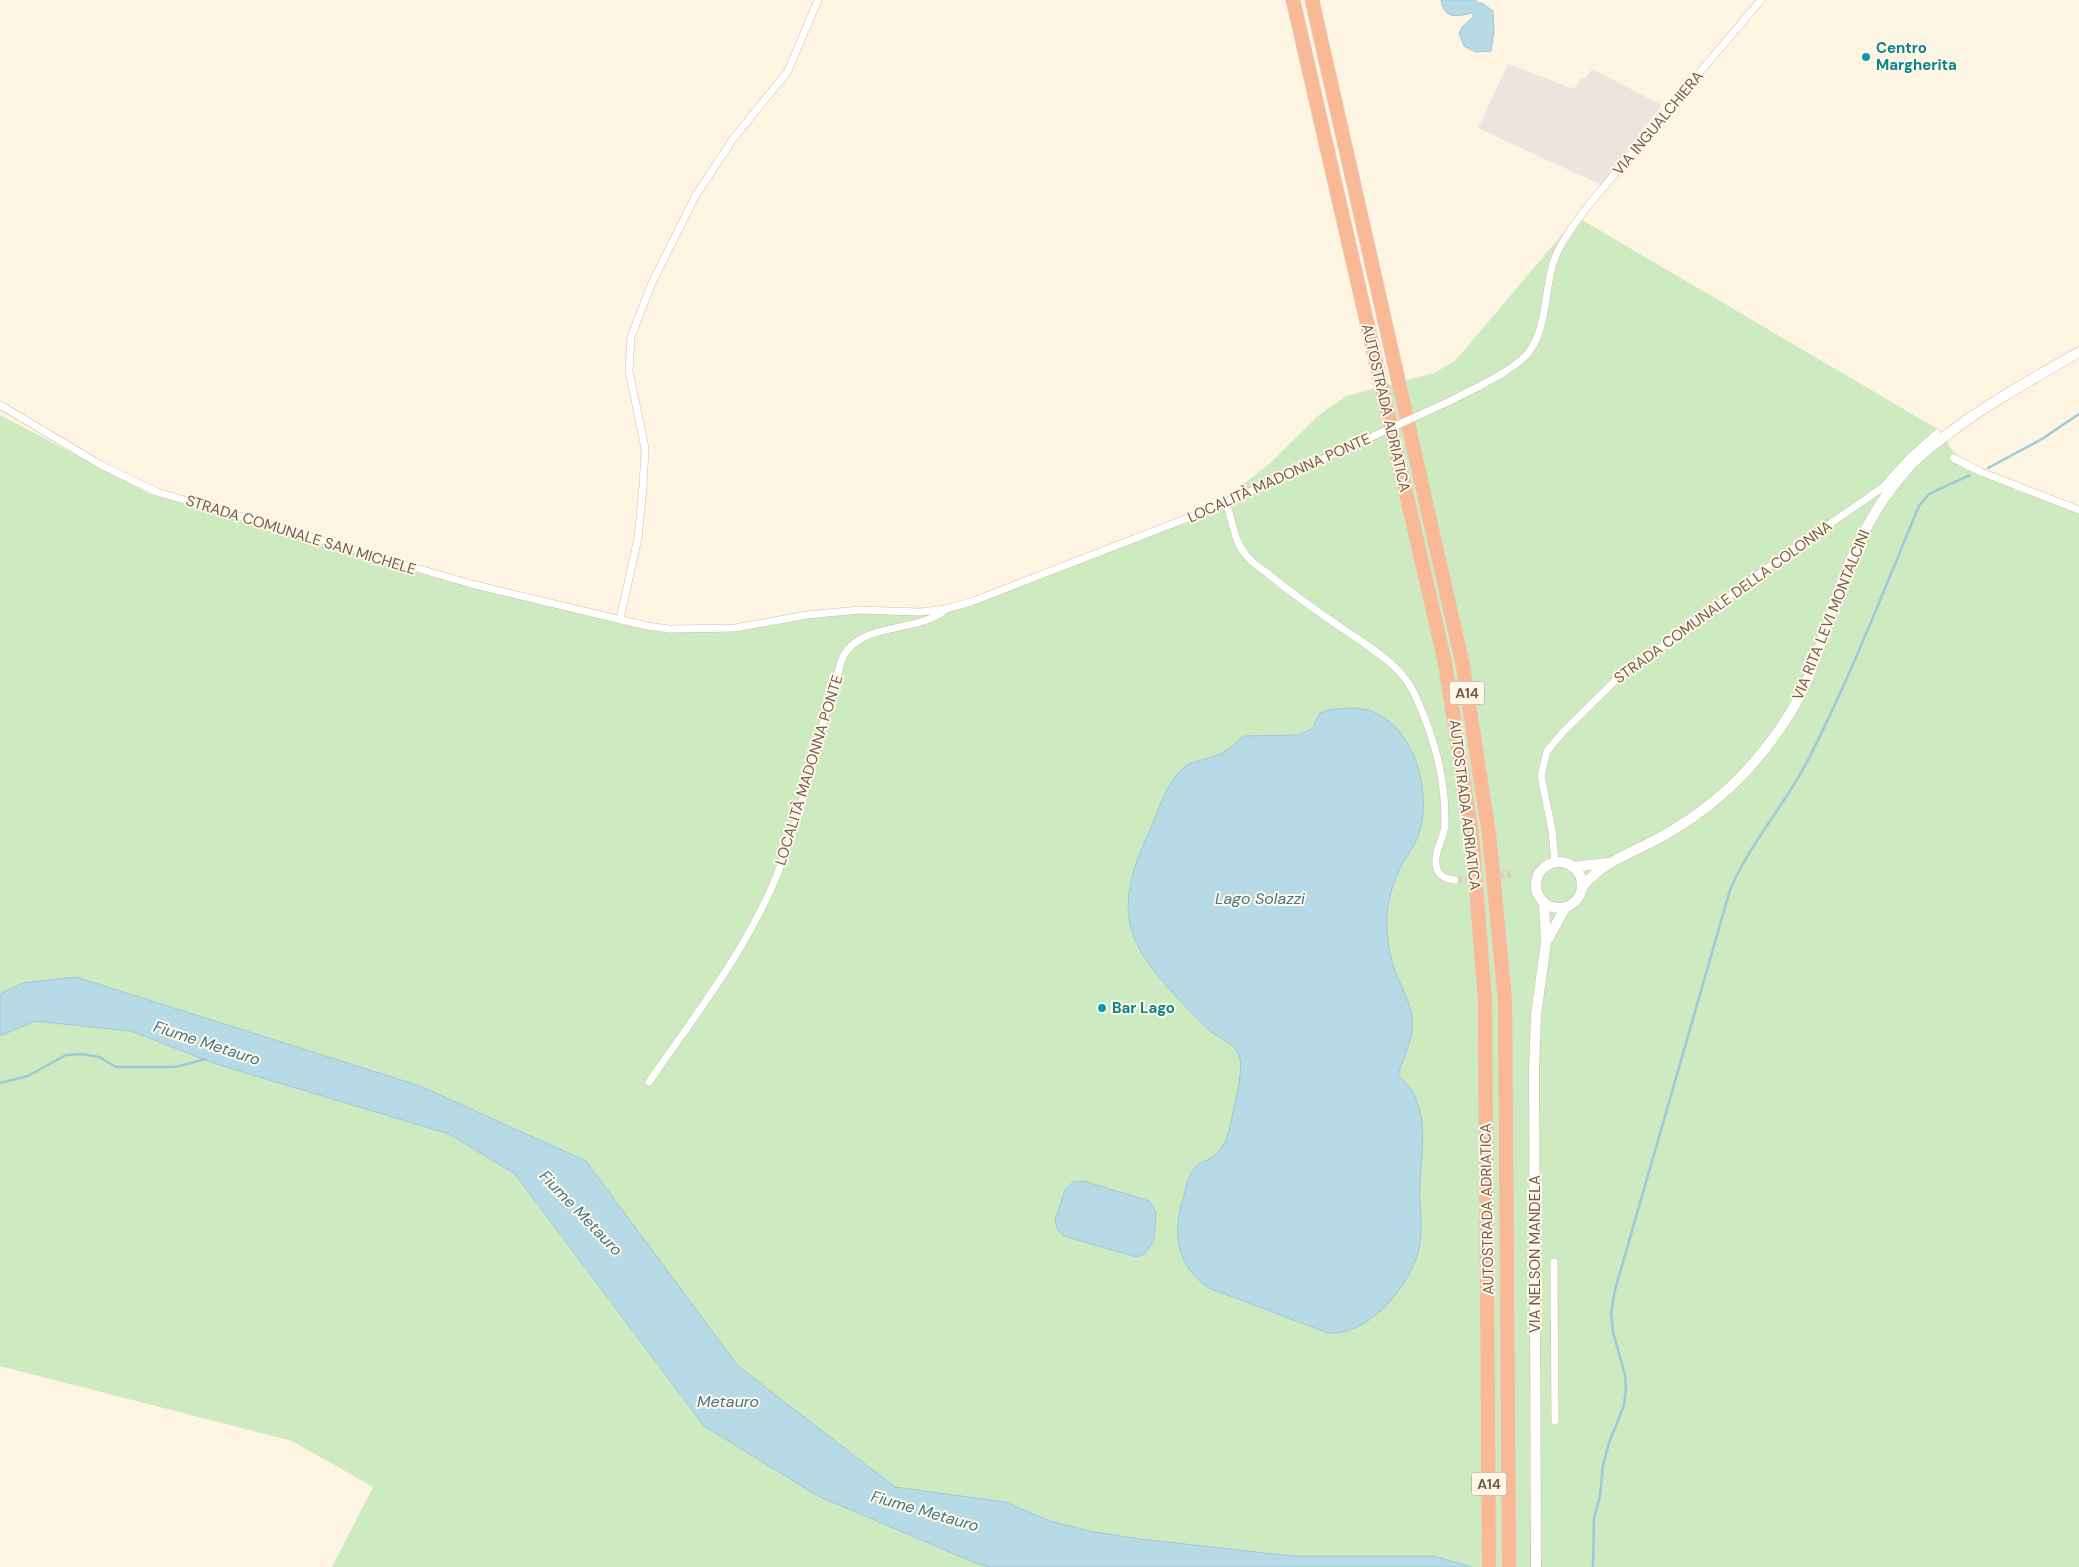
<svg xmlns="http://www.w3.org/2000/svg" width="2079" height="1567" font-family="'DM Sans',sans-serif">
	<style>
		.industrial { fill: #ece5dd }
		.green { fill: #ceeac0 }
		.water { fill: #b6dbe6; stroke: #9ccad8 }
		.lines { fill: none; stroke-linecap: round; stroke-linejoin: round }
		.stream { stroke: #9ccad8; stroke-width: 2.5 }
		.street-tunnel { stroke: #dbcfbc; stroke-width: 7; stroke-dasharray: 7 3.5; stroke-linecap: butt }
		.street-casing { stroke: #d0bfac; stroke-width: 8 }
		.secondary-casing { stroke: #d1bda6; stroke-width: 11 }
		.highway-casing { stroke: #ded8d3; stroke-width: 15 }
		.street { stroke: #fff; stroke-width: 7 }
		.secondary { stroke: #fff; stroke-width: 10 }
		.highway { stroke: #f9b997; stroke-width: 14 }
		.street-bridge-casing { stroke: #d0bfac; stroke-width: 8; stroke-linecap: butt }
		.street-bridge { stroke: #fff; stroke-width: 7 }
		.culture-dot { fill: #0f9aa8; stroke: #fff8e9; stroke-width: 2 }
		.labels { text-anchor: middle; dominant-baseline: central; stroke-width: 4; stroke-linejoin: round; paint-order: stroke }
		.shield { fill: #fff8e9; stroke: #9e8b78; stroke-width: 1 }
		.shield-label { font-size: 14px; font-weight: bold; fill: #755c48 }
		.culture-label { font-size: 15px; font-weight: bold; fill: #0d838f; stroke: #fff8e9; text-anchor: start }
		.street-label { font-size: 15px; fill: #755c48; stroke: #fff8e9 }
		.water-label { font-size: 16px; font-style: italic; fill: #417789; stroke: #fff8e9 }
	</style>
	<rect width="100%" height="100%" fill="#fdf5e2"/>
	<!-- industrial -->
	<path class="industrial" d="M1508,64L1574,89L1582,77L1585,79L1592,69L1662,105L1601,185L1478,128Z"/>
	<!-- green -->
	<path class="green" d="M1577,217L1941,431L1950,447L1961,460L2015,490L2079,512V1567H332L373,1487L292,1441L0,1366V415L150,494L296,531L451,578L673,633L802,615L959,607L1221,502L1270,463L1319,415L1346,396L1434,373L1455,361Z"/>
	<!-- water -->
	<g class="water">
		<path d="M1441,0H1476L1477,3H1482L1493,11L1494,32L1491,51L1475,52L1464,46L1459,33L1462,27L1474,16L1472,13C1456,17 1444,19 1441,0Z"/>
		<path d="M1355,708C1361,709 1368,709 1374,712C1415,730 1431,789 1420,830C1417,843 1409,853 1403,863C1394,879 1389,896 1387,914C1386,932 1389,956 1396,974C1402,987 1409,1001 1412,1016C1415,1035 1404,1057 1398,1075C1402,1079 1408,1084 1411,1089C1429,1118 1421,1155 1420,1186C1419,1205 1423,1225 1420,1244C1414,1279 1379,1324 1343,1332C1338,1333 1333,1333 1328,1333L1209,1288C1175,1265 1172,1232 1184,1195C1186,1188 1187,1180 1191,1173C1198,1160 1205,1163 1214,1156C1227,1146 1230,1127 1233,1112C1236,1098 1244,1068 1239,1055C1235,1044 1226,1042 1217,1036C1210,1031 1203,1024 1197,1018C1132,952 1106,921 1150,830C1158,811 1165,788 1179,772C1190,760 1198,762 1212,757C1225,753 1234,745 1243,736L1298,735L1312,729L1320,713L1333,709Z"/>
		<path d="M76,977L420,1086L586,1161L738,1366L895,1487L1005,1502L1050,1521L1094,1532L1140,1539L1292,1556H1433L1472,1567H990L978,1564L818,1496L704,1426L515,1174L449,1134L213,1063L131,1031L35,1021L0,1036V994L23,983Z"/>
		<path d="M1084,1181L1149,1201L1156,1212L1154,1240L1145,1254L1136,1257L1064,1236L1057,1228L1055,1220L1065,1190L1073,1182Z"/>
	</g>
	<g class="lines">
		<!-- stream -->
		<g class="stream">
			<path d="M1988,468L2042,439L2079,414"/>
			<path d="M0,1083L28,1076L66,1055L81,1054L99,1057L116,1067H175L206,1059"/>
			<path d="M1593,1567L1594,1518L1600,1496L1603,1465L1609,1443L1624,1405L1626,1389L1625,1375L1613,1332L1611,1313L1615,1290L1730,890C1750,843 1785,805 1808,760C1850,678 1883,592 1919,506L1929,494L1970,475"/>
		</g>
		<!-- street-tunnel -->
		<path class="street-tunnel" d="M1455,880L1511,874"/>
		<!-- street casing -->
		<g class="street-casing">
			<g id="street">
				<path d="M1452,400C1473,389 1515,370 1529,352C1551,321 1542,279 1560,247C1579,213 1607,184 1631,154C1674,102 1718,51 1761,0"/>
				<path d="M0,405L101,465L157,492L471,584L647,626L669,629L735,628L807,615L859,610L920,612L945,609L971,602L1211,509L1352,446"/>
				<path d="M1953,458L1981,472L2079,510"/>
				<path d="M1226,503C1233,520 1233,540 1246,555C1251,562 1259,567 1266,572C1294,596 1324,616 1355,637C1377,652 1402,668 1414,693C1433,733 1446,780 1445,825C1444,839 1432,854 1437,869C1439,877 1447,879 1455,880"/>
				<path d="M620,619L638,538L643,487L645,448L629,371L631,337L651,285L696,195L733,139L788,71L818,0"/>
				<path d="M1555,862L1552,830L1541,776L1547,751L1564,731L1626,670L1666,644L1783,556L1882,488L1909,458L1937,433"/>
				<path d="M649,1082C698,1011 754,941 783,859C798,818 810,777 820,735C825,716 831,696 837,677C839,670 840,662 844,655C863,622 917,633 945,610"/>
				<path d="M1554,1262L1555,1421"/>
			</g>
		</g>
		<!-- secondary casing -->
		<g class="secondary-casing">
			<g id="secondary">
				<circle cx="1559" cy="885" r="23"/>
				<path d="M1573,867L1606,863"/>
				<path d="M1582,887C1608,857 1635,853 1668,833C1704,812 1734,787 1760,755C1778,733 1794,710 1805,685C1824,642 1834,595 1854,553C1868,522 1886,492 1909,467C1919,456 1932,446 1944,437C1986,404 2033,379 2079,352"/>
				<path d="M1548,939L1565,908"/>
				<path d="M1536,1567L1534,1070L1536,1015L1546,942L1544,904"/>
			</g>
		</g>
		<!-- highway casing -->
		<g class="highway-casing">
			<g id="highway">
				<path d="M1293,0L1445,663L1472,836L1485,1000L1489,1567"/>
				<path d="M1312,0L1463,666L1489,834L1505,1000L1509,1567"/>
			</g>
		</g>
		<!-- street -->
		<use href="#street" class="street"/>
		<!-- secondary -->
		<use href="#secondary" class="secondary"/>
		<!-- highway -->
		<use href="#highway" class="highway"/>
		<!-- street-bridge casing -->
		<g class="street-bridge-casing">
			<path id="street-bridge" d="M1352,446L1452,400"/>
		</g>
		<!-- street-bridge -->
		<use href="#street-bridge" class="street-bridge"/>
	</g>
	<!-- markers -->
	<g class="culture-dot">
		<circle cx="1866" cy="57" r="5"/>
		<circle cx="1102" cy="1008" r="5"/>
	</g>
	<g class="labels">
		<!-- shield labels -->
		<g class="shield">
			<rect x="1449.5" y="681.5" width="35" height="23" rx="4"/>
			<rect x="1471.5" y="1472.5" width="35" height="23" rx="4"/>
		</g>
		<g class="shield-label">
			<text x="1467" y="693">A14</text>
			<text x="1489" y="1484">A14</text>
		</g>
		<!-- culture labels -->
		<g class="culture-label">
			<text x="1876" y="48">Centro<tspan x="1876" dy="17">Margherita</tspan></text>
			<text x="1112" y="1008">Bar Lago</text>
		</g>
		<!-- street labels -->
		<g class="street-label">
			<text transform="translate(1658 123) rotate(-50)">VIA INGUALCHIERA</text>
			<text transform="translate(1386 408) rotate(77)">AUTOSTRADA ADRIATICA</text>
			<text transform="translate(1279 478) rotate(-24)">LOCALITÀ MADONNA PONTE</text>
			<text transform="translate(301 535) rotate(17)">STRADA COMUNALE SAN MICHELE</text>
			<text transform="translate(1723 602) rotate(-36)">STRADA COMUNALE DELLA COLONNA</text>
			<text transform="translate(1831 615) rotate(-68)">VIA RITA LEVI MONTALCINI</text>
			<text transform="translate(809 770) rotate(-73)">LOCALITÀ MADONNA PONTE</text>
			<text transform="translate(1465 805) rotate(83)">AUTOSTRADA ADRIATICA</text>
			<text transform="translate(1487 1209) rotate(-91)">AUTOSTRADA ADRIATICA</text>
			<text transform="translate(1535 1254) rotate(-90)">VIA NELSON MANDELA</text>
		</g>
		<!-- water labels -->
		<g class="water-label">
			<text x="1260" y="898">Lago Solazzi</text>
			<text transform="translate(207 1043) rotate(18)">Fiume Metauro</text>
			<text transform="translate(581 1213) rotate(46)">Fiume Metauro</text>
			<text x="728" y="1401">Metauro</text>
			<text transform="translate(925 1511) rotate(16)">Fiume Metauro</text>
		</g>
	</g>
</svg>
